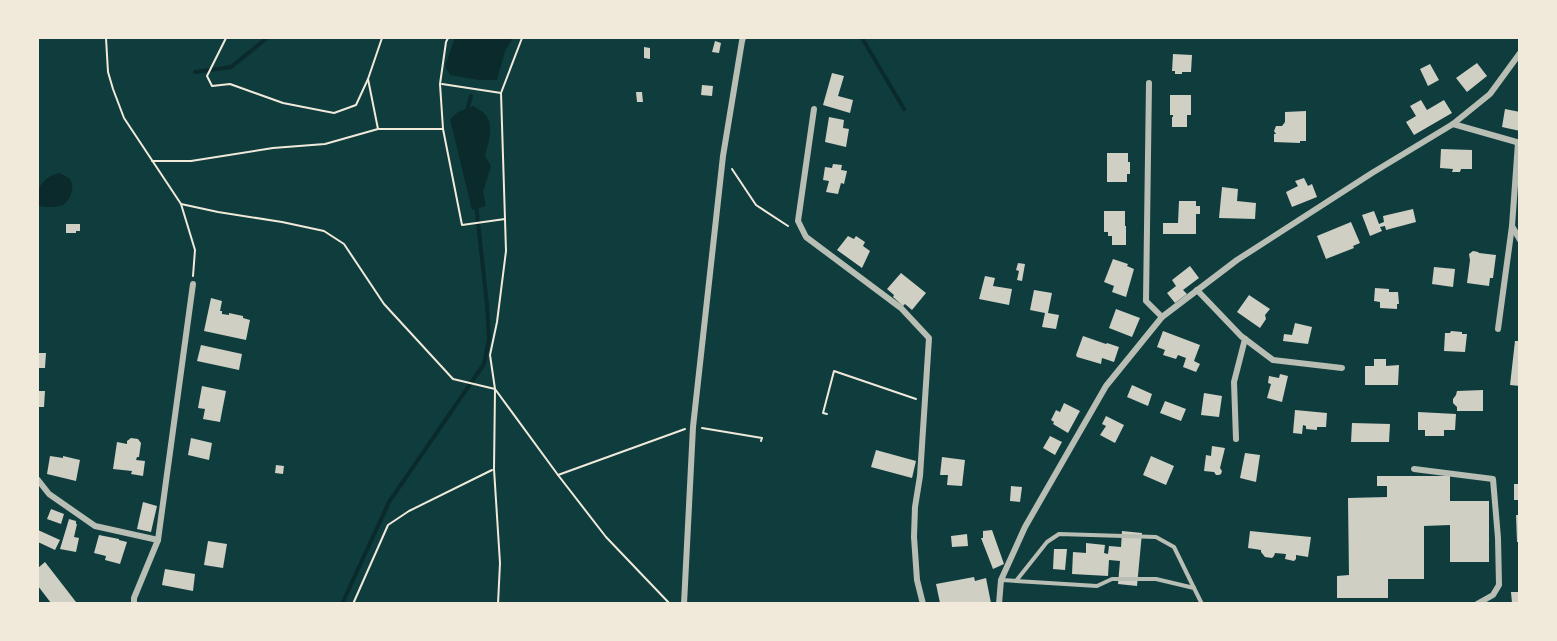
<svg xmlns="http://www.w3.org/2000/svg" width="1557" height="641" font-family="'Source Sans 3',sans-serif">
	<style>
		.water { fill: #0a2a2b }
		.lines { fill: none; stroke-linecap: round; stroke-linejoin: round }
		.stream { stroke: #0a2a2b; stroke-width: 4 }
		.building { fill: #cfcfc3 }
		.path { stroke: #f1e9da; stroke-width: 2 }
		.service { stroke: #b8beb3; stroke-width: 4 }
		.minor { stroke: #b8beb3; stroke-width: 6 }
	</style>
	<rect width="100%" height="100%" fill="#0f3d3e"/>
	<!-- water -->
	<g class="water">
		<path d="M455,38H513L505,51L497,80H479L450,75L445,66Z"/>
		<path d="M473,106C497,117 491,134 485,156L491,166L483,192L486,206L472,210L450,119L458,112Z"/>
		<path d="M60,173C61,174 68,177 69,178C76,186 71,200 63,205C56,208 44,207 38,206C38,202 36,195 38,191C41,181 51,174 60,173Z"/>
	</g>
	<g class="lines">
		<!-- stream -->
		<g class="stream">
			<path d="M862,38L904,109"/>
			<path d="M195,72L231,67L267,38"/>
			<path d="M466,114L471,96"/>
			<path d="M342,604L389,502L484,364L489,339L487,305L476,204"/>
		</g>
	</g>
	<!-- building -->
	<g class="building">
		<path d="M715,41L721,43L719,53L712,52Z"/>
		<path d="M644,47L650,48V59L644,58Z"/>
		<path d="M1173,54L1192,55L1191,72H1182V74H1175V71H1172Z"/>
		<path d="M1477,63L1487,76L1467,92L1456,78Z"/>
		<path d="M1430,64L1439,80L1428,86L1420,69Z"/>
		<path d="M832,73L844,76L838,96L853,100L850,113L823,105Z"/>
		<path d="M702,85L713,86L712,96L701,95Z"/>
		<path d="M636,92H642L643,102H637Z"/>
		<path d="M1170,95H1191V115H1187V127H1172V117H1173V115H1170Z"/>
		<path d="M1421,100L1427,110L1444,100L1452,113L1414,135L1406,122L1416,116L1410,106Z"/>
		<path d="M1505,109L1520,112V131L1502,127Z"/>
		<path d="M1306,111V141H1300V143L1274,142V134H1276L1274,131L1276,126H1282L1285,122V112Z"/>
		<path d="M829,117L844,120L843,128L849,129L846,147L825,142Z"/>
		<path d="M1441,149L1472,150V169H1461L1460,172H1452L1453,169L1440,168Z"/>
		<path d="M1107,153H1128V162H1130V174H1127V182H1107Z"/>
		<path d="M833,164L842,165L841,170L847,171L844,184L841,183L838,194L826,192L829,181L823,180L825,167L832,168Z"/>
		<path d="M1304,178L1308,186L1312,184L1317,197L1292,207L1286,192L1298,186L1295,181Z"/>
		<path d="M1222,187L1238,189L1237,201L1256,203L1255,219L1219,218Z"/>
		<path d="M1179,201H1196V206H1200V214H1196V234H1163V223H1178Z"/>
		<path d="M1413,209L1416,222L1386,230L1385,226L1380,227L1382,231L1370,236L1362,215L1374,211L1379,224L1384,222L1383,216Z"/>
		<path d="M1104,211H1125V226H1126V245H1112V236H1108V232H1104Z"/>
		<path d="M1351,222L1360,243L1353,246L1354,248L1326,259L1317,236Z"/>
		<path d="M66,224H80V231H76V233H66Z"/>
		<path d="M848,236L854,239L856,236L865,242L863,246L870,251L862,268L837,250Z"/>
		<path d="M1473,251L1478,252L1479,253L1496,255L1493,278H1490L1489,286L1467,283L1470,260L1469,254Z"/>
		<path d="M1113,259L1128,264L1127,266L1134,269L1126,297L1112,292L1114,286L1104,282Z"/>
		<path d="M1018,263L1025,264L1022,281L1017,280L1019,271L1016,270Z"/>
		<path d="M1190,266L1199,278L1183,290L1187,294L1175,303L1167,293L1176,286L1172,280Z"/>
		<path d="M1434,267L1455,269L1453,287L1432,284Z"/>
		<path d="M901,273L926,293L912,310L905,304L903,306L893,297L894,295L887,289Z"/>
		<path d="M985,276L995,278L993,286L1012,289L1009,305L979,299Z"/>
		<path d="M1375,288L1389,289V292H1398L1399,304H1397V309L1380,308V302L1374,301Z"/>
		<path d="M1034,290L1052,293L1048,313L1059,315L1056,329L1042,327L1045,313L1030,310Z"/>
		<path d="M1249,295L1270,309L1265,315L1266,319L1260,328L1237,312Z"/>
		<path d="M211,298L222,301L220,311H222V314L229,315V313L243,316V318L250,320L246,340L204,331Z"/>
		<path d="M1116,309L1140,318L1132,337L1109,328Z"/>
		<path d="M1295,323L1312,327L1308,344L1283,341L1284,334L1292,335Z"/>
		<path d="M1163,331L1200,345L1194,361L1200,364L1196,372L1183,367L1186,358L1178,355L1176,359L1163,355L1165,350L1157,347Z"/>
		<path d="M1451,331L1462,332V334H1467L1465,352L1444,351L1445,333H1450Z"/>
		<path d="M1083,336L1106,344L1107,343L1119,347L1114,362L1102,358L1101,364L1077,357L1076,355Z"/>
		<path d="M1515,341H1520V386L1510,385Z"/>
		<path d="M201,345L242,354L239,370L197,361Z"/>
		<path d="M38,353H46L45,368H38Z"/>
		<path d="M1374,359H1386V366L1399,365L1398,385H1365V366H1374Z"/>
		<path d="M1280,374L1288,376L1282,402L1267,398L1271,384L1268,383L1269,376L1279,378Z"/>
		<path d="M1132,385L1152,394L1148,406L1127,397Z"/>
		<path d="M202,386L226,391L220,422L203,419L205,409L198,408Z"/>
		<path d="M1483,390V411H1457V407L1453,403V399L1456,395L1457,391Z"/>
		<path d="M38,391H45L44,407H38Z"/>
		<path d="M1204,393L1222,396L1219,417L1201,415Z"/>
		<path d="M1165,401L1186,409L1181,421L1160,413Z"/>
		<path d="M1064,403L1080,411L1068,433L1053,424L1054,422L1051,420L1056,410L1060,412Z"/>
		<path d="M1295,410L1327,413L1326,427H1317V430L1306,429V426L1303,425L1302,434L1293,433Z"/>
		<path d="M1418,412L1456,414L1455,430H1444V436H1425V430H1418Z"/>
		<path d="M1106,416L1124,425L1115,443L1100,435L1106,426L1102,424Z"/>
		<path d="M1352,423L1390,424L1389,442H1351Z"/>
		<path d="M1050,436L1062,442L1055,455L1043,448Z"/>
		<path d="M131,438L138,439L141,443L139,457H137L136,460L145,461L143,476L131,474L132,471L113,469L117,442L127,444V441Z"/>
		<path d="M191,438L212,443L209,460L188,455Z"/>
		<path d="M1212,446L1225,448L1220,468L1222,471L1221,474L1219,475H1216L1214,472L1204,471L1206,455L1211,456Z"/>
		<path d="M876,450L916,461L912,478L871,467Z"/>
		<path d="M1245,453L1260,455L1256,482L1240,478Z"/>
		<path d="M50,456L63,458V456L80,460L76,481L47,474Z"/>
		<path d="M1151,456L1174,466L1166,485L1143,475Z"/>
		<path d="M942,457L965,460L962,486L947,485L948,475H940Z"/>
		<path d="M276,465L284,466L283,474L275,473Z"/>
		<path d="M1377,476H1450V501H1489V562H1450V525L1424,526V579H1388V598H1337V576L1349,575L1348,498L1387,497V486H1377Z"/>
		<rect x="1514" y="484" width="6" height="16"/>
		<path d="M1011,486L1022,487L1020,502L1010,501Z"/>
		<path d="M143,502L157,506L151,532L137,529Z"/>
		<path d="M51,509L64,514L61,524L47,519Z"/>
		<path d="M1516,515H1520V542H1517Z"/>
		<path d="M69,519L76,521V524H77L74,537L79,538L76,552L60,549Z"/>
		<path d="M38,530L60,540L55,550L38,542Z"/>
		<path d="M992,530L1004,564L993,569L981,538H983V531Z"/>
		<path d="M1122,531L1142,533L1137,586L1118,584L1120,561L1109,560L1108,576L1072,574L1073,552L1086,553V543L1105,545L1104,553L1108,554L1109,546L1121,547Z"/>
		<path d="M1250,531L1311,537L1308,557L1296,555V559L1294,561L1285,559L1286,554L1275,553L1274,556L1272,558L1265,557L1261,552V550L1248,548Z"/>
		<path d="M967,534L968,546L952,547L951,536Z"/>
		<path d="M99,535L119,539V540L127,542L120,564L105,560L106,556L94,553Z"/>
		<path d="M208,541L227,544L223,568L204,565Z"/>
		<path d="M1054,549H1067L1065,570L1053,569Z"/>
		<path d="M45,562L76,602L74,603H51L38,586V568Z"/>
		<path d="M165,569L195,574L193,591L162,585Z"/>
		<path d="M974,577L975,581L986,578L991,603H940L936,584Z"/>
		<path d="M1511,592H1520V603H1512Z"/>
	</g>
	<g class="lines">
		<!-- path -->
		<g class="path">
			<path d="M106,38L108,72L113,89L124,118L181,204L195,250L193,276"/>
			<path d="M226,38L207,76L212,86L230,84L283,103L334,113L356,105L368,79"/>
			<path d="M448,38L446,42L440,84L443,129L462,225L505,219"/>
			<path d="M442,84L501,93"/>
			<path d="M378,129L368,79L382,38"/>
			<path d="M152,161H191L273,148L325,144L378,129H443"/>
			<path d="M732,169L756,205L788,226"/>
			<path d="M181,204L218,212L282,222L324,231L344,244L384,304L453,379L495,389L558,475L685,429"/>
			<path d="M827,414L823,413L834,371L916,399"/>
			<path d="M702,428L762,438L761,441"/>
			<path d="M558,475L606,537L670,604"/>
			<path d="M353,604L388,525L409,511L492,470"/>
			<path d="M498,604L500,563L494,469L495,389L490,355L497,322L506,251L501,93L522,38"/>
		</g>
		<!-- service -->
		<g class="service">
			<path d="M1002,580L1097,586L1112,579H1156L1194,588L1202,604"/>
			<path d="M1016,581L1047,542L1059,534L1156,537L1174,547L1194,588"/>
		</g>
		<!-- minor -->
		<g class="minor">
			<path d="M1149,83L1146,301L1162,317"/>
			<path d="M814,109L798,221L806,237L901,308L929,338L920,476L915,507L914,537L917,580L923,604"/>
			<path d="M1453,124L1520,143"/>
			<path d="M1518,143L1512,226L1520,240"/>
			<path d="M1197,290L1241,336L1273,360L1342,368"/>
			<path d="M1498,329L1512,226"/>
			<path d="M1236,439L1234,382L1245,339"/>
			<path d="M1414,469L1493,479L1498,538L1499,585L1493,595L1477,604"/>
			<path d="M38,480L49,494L95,526L158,540"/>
			<path d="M134,604V598L158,540L193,284"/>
			<path d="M684,604L693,427L723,156L742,41L743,38"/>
			<path d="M999,604L1001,580L1025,527L1106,386L1162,317L1237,260L1372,173L1453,124L1490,94L1520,53"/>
		</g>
	</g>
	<!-- border -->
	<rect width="1557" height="641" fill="none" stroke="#f1e9da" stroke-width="78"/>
</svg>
